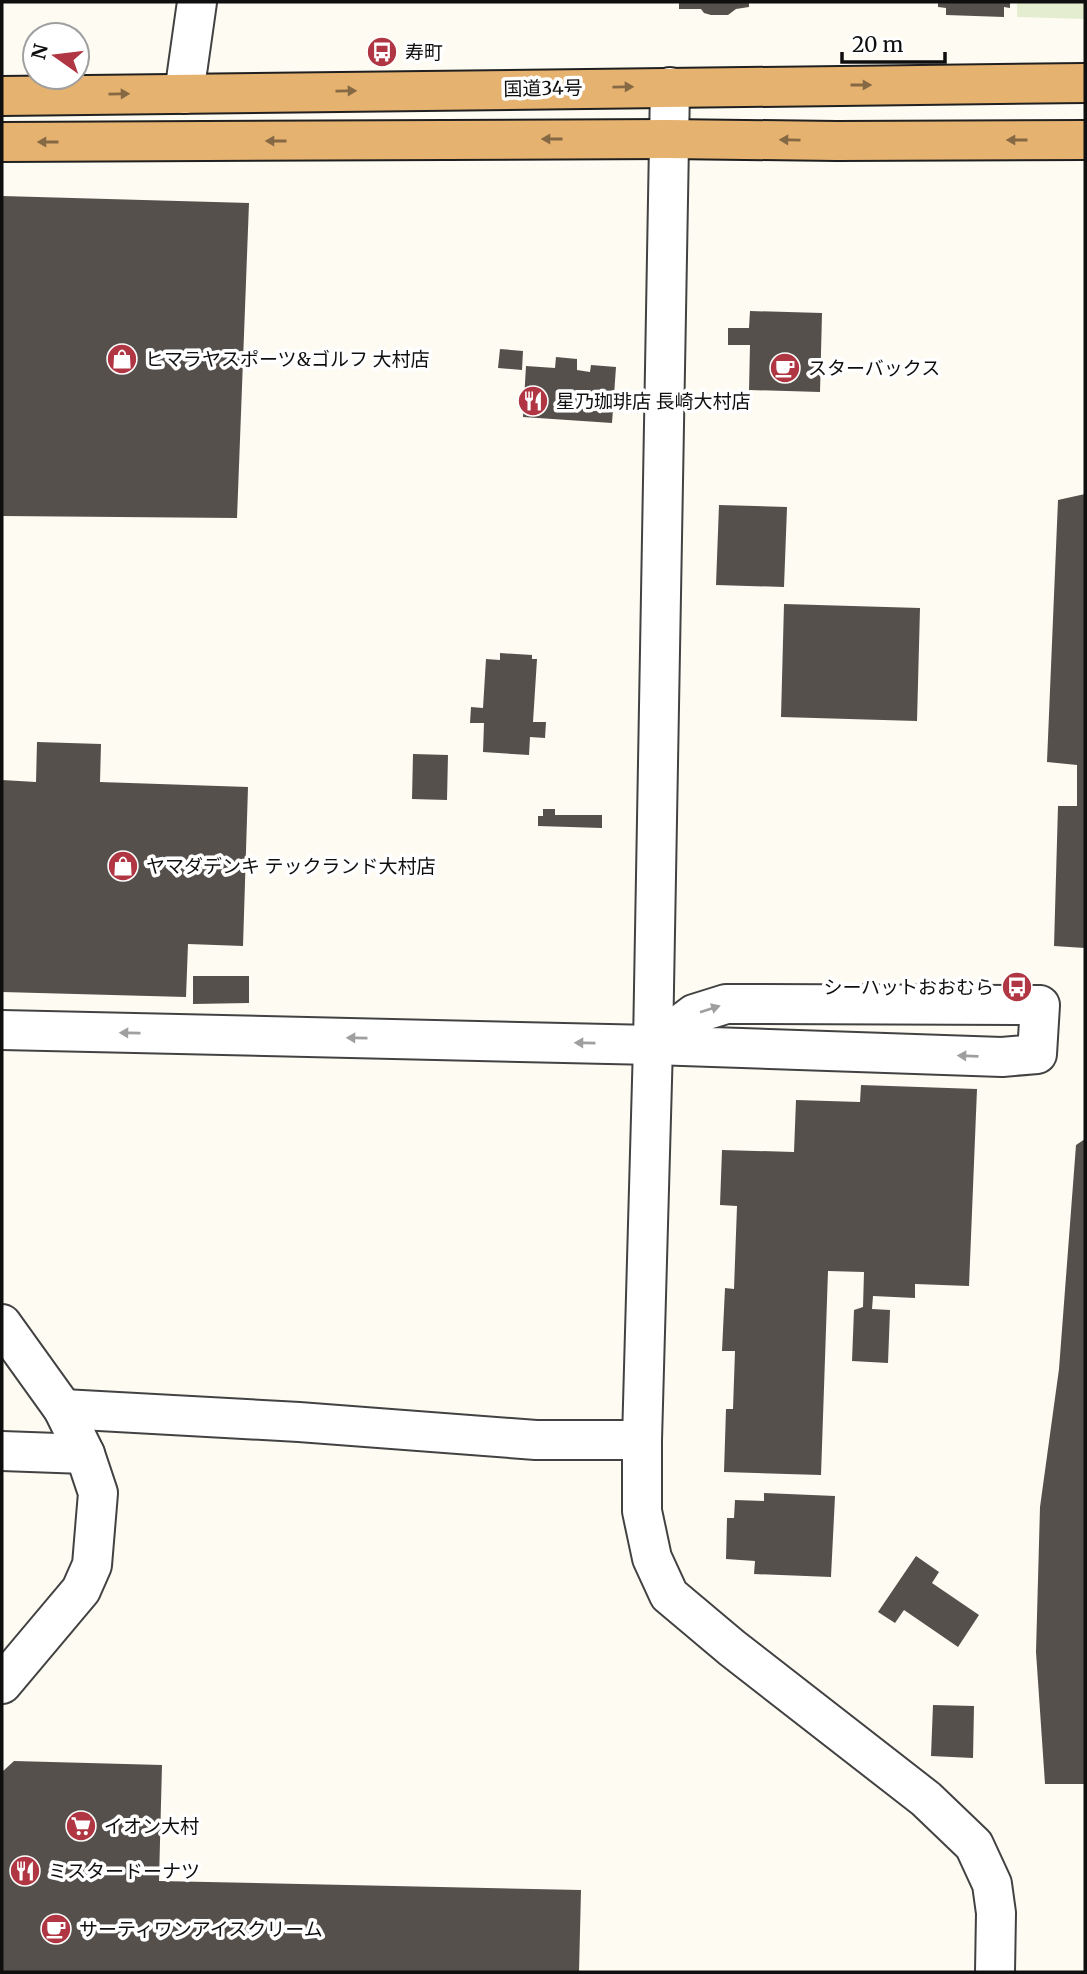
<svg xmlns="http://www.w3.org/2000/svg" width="1087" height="1974" font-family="Merriweather,'Noto Sans JP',serif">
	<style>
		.pitch { fill: #e4edd0 }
		.building { fill: #56504c }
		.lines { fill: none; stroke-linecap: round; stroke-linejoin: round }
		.minor-casing { stroke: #424242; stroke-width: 42 }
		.tertiary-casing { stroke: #424242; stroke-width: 42 }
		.trunk-casing { stroke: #202020; stroke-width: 42 }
		.minor { stroke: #fff; stroke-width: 38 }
		.tertiary { stroke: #fff; stroke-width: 38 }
		.trunk { stroke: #e6b270; stroke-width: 38 }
		.oneway { fill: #856944 }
		.oneway2 { fill: #9f9f9f }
		.labels { text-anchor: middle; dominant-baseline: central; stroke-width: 7; stroke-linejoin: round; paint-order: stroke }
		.poi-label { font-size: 19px; fill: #0f0f0f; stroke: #fff; text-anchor: start }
		.street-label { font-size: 19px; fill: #0f0f0f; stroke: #fff }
	</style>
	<rect width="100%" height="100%" fill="#fdfbf2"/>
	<!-- pitch -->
	<path class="pitch" d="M1017,2H1085V19L1017,17Z"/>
	<!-- building -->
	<g class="building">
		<path d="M679,2H749V7L736,9L728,15H711L704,13L701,9H679Z"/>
		<path d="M938,2H1010V8L1004,7V17L946,15V8L938,7Z"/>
		<path d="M2,196L249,203L237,518L2,516Z"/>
		<path d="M750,311L822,313L820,392L749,390L750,345H728V328H749Z"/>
		<path d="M500,349L523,351L522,370L498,368Z"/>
		<path d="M556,357L577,359V370L590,372L591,365L616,367L612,423L523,417L526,366L555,368Z"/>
		<path d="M1085,494V948L1054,946L1058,806H1077V765L1047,762L1058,500Z"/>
		<path d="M719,505L787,507L784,587L716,585Z"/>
		<path d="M784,604L920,608L917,721L781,717Z"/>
		<path d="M500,653L532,655V659H537L533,722H546L545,738L530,737L529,755L483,752L484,723H470L471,707L483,708L486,659L500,660Z"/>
		<path d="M37,742L101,744L100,782L248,787L243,946L188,944L186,997L2,992V780L36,782Z"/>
		<path d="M413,754L448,755L447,800L412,799Z"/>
		<path d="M543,809H555V815H602V828L538,826V816H543Z"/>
		<path d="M193,976H249V1003L193,1004Z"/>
		<path d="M861,1085L977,1089L969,1286L915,1284V1298L873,1296L872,1309L890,1310L888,1363L852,1361L854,1310L863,1307L864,1272L828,1271L821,1475L724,1472L726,1409H733L735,1351H722L725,1288L734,1289L737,1206L720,1205L722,1150L794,1152L796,1100L860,1102Z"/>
		<path d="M1085,1139V1784H1045L1036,1652L1040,1507L1059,1369L1076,1145Z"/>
		<path d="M764,1493L835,1496L831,1577L754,1574L755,1561L726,1559L727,1518H734L735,1500L764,1501Z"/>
		<path d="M916,1556L939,1572L932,1583L979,1615L958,1647L904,1610L895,1623L878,1612Z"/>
		<path d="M933,1705L974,1706L973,1758L931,1756Z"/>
		<path d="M14,1761L162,1765L159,1881L581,1890L579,1972H2V1772Z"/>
	</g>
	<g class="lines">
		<!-- minor casing -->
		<g class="minor-casing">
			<g id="minor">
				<path d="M184,94L197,2"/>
				<path d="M2,1030L653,1045L1002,1057L1037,1054L1040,1005L726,1004L694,1014L653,1045"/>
				<path d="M63,1409L299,1422L536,1440H642"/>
				<path d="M2,1451L85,1454"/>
			</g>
		</g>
		<!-- tertiary casing -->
		<g class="tertiary-casing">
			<g id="tertiary">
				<path d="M670,87L653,1045L642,1440V1511L652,1558L669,1595L732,1648L926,1799L974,1845L992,1884L996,1913L995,1972"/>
				<path d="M2,1324L63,1409L85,1454L98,1493L92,1565L81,1590L2,1684"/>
			</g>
		</g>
		<!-- trunk casing -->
		<g class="trunk-casing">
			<g id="trunk">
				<path d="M2,96L1085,83"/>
				<path d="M2,142L669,139L837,141L1085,140"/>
			</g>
		</g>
		<!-- minor -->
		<use href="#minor" class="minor"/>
		<!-- tertiary -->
		<use href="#tertiary" class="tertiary"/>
		<!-- trunk -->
		<use href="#trunk" class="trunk"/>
	</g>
	<!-- one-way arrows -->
	<defs><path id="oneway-solid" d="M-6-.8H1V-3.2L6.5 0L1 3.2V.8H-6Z" transform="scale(1.75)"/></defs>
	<g class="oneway">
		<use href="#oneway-solid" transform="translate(861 85)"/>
		<use href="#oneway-solid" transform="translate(623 87) rotate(-1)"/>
		<use href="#oneway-solid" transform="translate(346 91) rotate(-1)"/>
		<use href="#oneway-solid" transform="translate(119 94) rotate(-1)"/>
		<use href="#oneway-solid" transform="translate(552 139) rotate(180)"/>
		<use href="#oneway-solid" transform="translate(790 140) rotate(-179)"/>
		<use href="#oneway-solid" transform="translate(1017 140) rotate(180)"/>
		<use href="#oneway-solid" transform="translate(276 141) rotate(180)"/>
		<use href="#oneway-solid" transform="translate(48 142) rotate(180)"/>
	</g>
	<g class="oneway2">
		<use href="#oneway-solid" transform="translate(710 1009) rotate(-18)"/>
		<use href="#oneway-solid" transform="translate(130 1033) rotate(-179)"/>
		<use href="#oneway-solid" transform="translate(357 1038) rotate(-179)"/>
		<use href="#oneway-solid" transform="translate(585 1043) rotate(-179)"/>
		<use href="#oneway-solid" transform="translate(968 1056) rotate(-178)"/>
	</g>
	<!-- icons -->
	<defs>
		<g id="bus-disc" transform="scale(1.575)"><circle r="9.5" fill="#af3642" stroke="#fff"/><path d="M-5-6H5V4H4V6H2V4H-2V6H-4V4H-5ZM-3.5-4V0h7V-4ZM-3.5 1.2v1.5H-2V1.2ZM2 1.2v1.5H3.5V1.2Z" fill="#fff"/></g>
		<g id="shop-disc" transform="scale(1.575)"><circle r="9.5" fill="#af3642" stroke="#fff"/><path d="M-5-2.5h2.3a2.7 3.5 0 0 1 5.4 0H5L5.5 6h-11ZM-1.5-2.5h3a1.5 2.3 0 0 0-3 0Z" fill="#fff"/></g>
		<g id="cafe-disc" transform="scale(1.575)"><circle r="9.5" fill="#af3642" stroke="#fff"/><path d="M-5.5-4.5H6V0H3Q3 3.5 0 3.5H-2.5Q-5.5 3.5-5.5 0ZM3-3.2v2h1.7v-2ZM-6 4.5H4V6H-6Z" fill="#fff"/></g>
		<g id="restaurant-disc" transform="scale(1.575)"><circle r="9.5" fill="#af3642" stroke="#fff"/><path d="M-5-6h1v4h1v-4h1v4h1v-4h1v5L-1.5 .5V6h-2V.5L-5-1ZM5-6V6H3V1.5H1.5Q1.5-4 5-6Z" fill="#fff"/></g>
		<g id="supermarket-disc" transform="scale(1.575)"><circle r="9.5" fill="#af3642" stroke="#fff"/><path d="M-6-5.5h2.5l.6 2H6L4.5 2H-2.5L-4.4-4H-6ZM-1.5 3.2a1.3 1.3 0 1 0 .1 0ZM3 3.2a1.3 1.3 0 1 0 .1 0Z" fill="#fff"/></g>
	</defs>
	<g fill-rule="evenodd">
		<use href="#bus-disc" x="382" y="52"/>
		<use href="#shop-disc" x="122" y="359"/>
		<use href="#cafe-disc" x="785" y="368"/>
		<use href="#restaurant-disc" x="533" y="401"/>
		<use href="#shop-disc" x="123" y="866"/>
		<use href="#bus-disc" x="1017" y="987"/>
		<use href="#supermarket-disc" x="81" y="1826"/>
		<use href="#restaurant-disc" x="25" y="1871"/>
		<use href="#cafe-disc" x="56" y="1929"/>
	</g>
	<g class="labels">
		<!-- poi labels -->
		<g class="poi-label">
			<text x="405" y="52">寿町</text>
			<text x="145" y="359">ヒマラヤスポーツ&amp;ゴルフ 大村店</text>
			<text x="808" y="368">スターバックス</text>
			<text x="556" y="401">星乃珈琲店 長崎大村店</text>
			<text x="146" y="866">ヤマダデンキ テックランド大村店</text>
			<text x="994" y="987" text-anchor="end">シーハットおおむら</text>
			<text x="104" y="1826">イオン大村</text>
			<text x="48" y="1871">ミスタードーナツ</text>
			<text x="79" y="1929">サーティワンアイスクリーム</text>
		</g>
		<!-- street labels -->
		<g class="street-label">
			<text transform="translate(543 88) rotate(-1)">国道34号</text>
		</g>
	</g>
	<!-- border -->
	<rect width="1087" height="1974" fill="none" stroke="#0f0f0f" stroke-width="7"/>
	<!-- north arrow -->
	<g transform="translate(56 56) rotate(284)"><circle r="33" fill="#ffffff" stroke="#9f9f9f" stroke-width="2"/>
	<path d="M0-5L12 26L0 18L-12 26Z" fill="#af3642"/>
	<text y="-10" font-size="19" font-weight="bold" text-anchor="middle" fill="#0f0f0f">N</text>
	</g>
	<!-- scale -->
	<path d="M842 52v10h103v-10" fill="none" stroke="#0f0f0f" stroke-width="3.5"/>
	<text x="852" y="52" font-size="21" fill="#0f0f0f" stroke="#ffffff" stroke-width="5" paint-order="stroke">20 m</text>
</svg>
